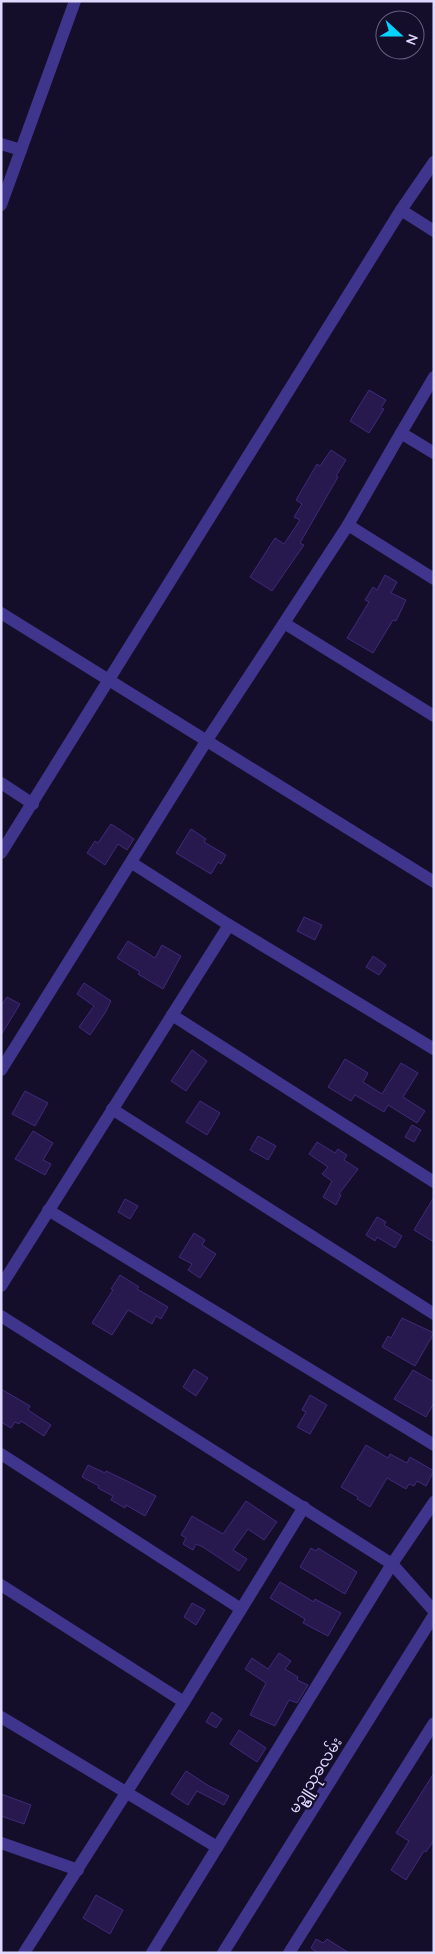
<svg xmlns="http://www.w3.org/2000/svg" width="435" height="1954" font-family="Quicksand,'Noto Sans Myanmar',sans-serif">
	<style>
		.building { fill: #27194d; stroke: #40297b }
		.lines { fill: none; stroke-linecap: round; stroke-linejoin: round }
		.minor { stroke: #40358d; stroke-width: 12 }
		.labels { text-anchor: middle; dominant-baseline: central; stroke-width: 4.5; stroke-linejoin: round; paint-order: stroke }
		.street-label { font-size: 15px; fill: #dfd8ff; stroke: #150e2a }
	</style>
	<rect width="100%" height="100%" fill="#150e2a"/>
	<!-- building -->
	<g class="building">
		<path d="M369,390L386,400L381,408L384,409L369,433L350,421Z"/>
		<path d="M331,450L346,460L336,476L338,477L300,543L304,545L272,591L250,577L275,538L284,544L300,520L294,517L302,504L296,500L317,464L320,466Z"/>
		<path d="M385,575L397,582L391,593L406,600L396,621L393,620L373,653L347,638L369,602L365,600L373,587L377,590Z"/>
		<path d="M111,824L134,839L127,850L118,844L105,865L87,853L95,841L98,843Z"/>
		<path d="M191,829L206,839L204,842L226,855L221,864L218,862L211,874L176,853Z"/>
		<path d="M304,917L322,925L315,940L297,931Z"/>
		<path d="M128,941L155,958L162,945L181,956L163,989L138,974L140,972L117,958Z"/>
		<path d="M373,956L386,965L379,975L366,967Z"/>
		<path d="M84,983L111,1001L105,1013L90,1035L79,1027L94,1006L77,994Z"/>
		<path d="M7,997L20,1004L1,1035V1006Z"/>
		<path d="M192,1050L207,1061L186,1091L171,1081Z"/>
		<path d="M345,1059L368,1073L363,1082L382,1094L401,1063L418,1073L403,1097L425,1111L417,1123L388,1105L384,1112L355,1095L351,1101L328,1087Z"/>
		<path d="M25,1091L48,1103L35,1126L12,1114Z"/>
		<path d="M200,1101L220,1113L207,1135L186,1122Z"/>
		<path d="M412,1125L421,1130L414,1142L405,1137Z"/>
		<path d="M33,1131L53,1143L43,1160L51,1164L45,1175L15,1159Z"/>
		<path d="M258,1136L276,1146L268,1160L250,1150Z"/>
		<path d="M317,1142L335,1153L338,1149L347,1155L344,1160L358,1169L339,1194L341,1195L336,1205L323,1197L332,1181L322,1174L328,1167L309,1154Z"/>
		<path d="M434,1197V1242L414,1230Z"/>
		<path d="M125,1199L138,1206L130,1219L118,1212Z"/>
		<path d="M377,1217L386,1222L384,1225L402,1236L395,1248L377,1237L375,1241L366,1235Z"/>
		<path d="M194,1233L205,1240L202,1245L216,1254L200,1278L188,1270L192,1264L179,1257Z"/>
		<path d="M120,1275L139,1287L137,1289L168,1307L161,1319L156,1316L152,1324L128,1310L112,1335L92,1323L113,1290L111,1289Z"/>
		<path d="M402,1318L434,1333L415,1366L382,1347L388,1336L391,1338Z"/>
		<path d="M194,1369L208,1378L196,1396L183,1387Z"/>
		<path d="M413,1370L434,1382V1403L426,1417L394,1399Z"/>
		<path d="M1,1389L30,1406L28,1410L51,1425L44,1436L21,1421L19,1424L15,1422L11,1428L1,1422Z"/>
		<path d="M310,1395L327,1405L310,1434L297,1427L306,1412L302,1410Z"/>
		<path d="M366,1445L388,1458L390,1454L407,1463L410,1457L434,1471L426,1486L417,1481L414,1486L409,1484L406,1489L387,1478L370,1507L357,1499L358,1497L341,1487Z"/>
		<path d="M88,1465L105,1473L106,1471L127,1481L156,1496L145,1516L126,1505L125,1508L111,1500L113,1496L98,1488L99,1486L82,1477Z"/>
		<path d="M246,1501L277,1522L264,1540L248,1529L233,1550L247,1559L239,1571L203,1547L196,1544L193,1550L183,1544L186,1538L181,1535L192,1516L223,1534Z"/>
		<path d="M311,1548L316,1551L318,1548L357,1572L345,1594L300,1567Z"/>
		<path d="M280,1582L314,1602L315,1599L341,1613L328,1636L303,1623L305,1619L270,1598Z"/>
		<path d="M192,1603L205,1610L196,1625L184,1617Z"/>
		<path d="M279,1653L291,1661L285,1669L298,1677L297,1680L308,1685L297,1703L289,1700L275,1726L250,1715L266,1683L245,1669L252,1658L268,1669Z"/>
		<path d="M212,1712L222,1719L216,1728L206,1722Z"/>
		<path d="M239,1730L266,1748L257,1762L230,1744Z"/>
		<path d="M186,1771L209,1786L229,1796L224,1805L197,1791L188,1805L171,1794Z"/>
		<path d="M434,1773V1840L426,1852L424,1851L406,1880L391,1870L409,1841L396,1833Z"/>
		<path d="M1,1794L31,1805L24,1824L1,1816Z"/>
		<path d="M96,1895L123,1910L110,1934L83,1918Z"/>
		<path d="M316,1939L323,1943L327,1939L349,1953H318L311,1948Z"/>
	</g>
	<g class="lines">
		<!-- minor -->
		<g class="minor">
			<path d="M1,144L21,150"/>
			<path d="M1,205L75,1"/>
			<path d="M401,210L434,231"/>
			<path d="M401,433L434,377"/>
			<path d="M348,525L434,579"/>
			<path d="M1,613L434,882"/>
			<path d="M284,623L348,525L401,433L434,453"/>
			<path d="M1,783L33,804"/>
			<path d="M1,853L401,210L434,162"/>
			<path d="M132,863L229,925L434,1049"/>
			<path d="M172,1015L434,1182"/>
			<path d="M1,1070L207,740L284,623L434,716"/>
			<path d="M112,1109L434,1314"/>
			<path d="M48,1210L434,1445"/>
			<path d="M1,1286L229,925"/>
			<path d="M1,1316L392,1564L434,1611"/>
			<path d="M1,1454L241,1609"/>
			<path d="M1,1585L184,1702"/>
			<path d="M1,1717L217,1847"/>
			<path d="M1,1843L78,1870"/>
			<path d="M24,1953L184,1702L304,1507"/>
			<path d="M152,1953L392,1564L434,1502"/>
			<path d="M223,1953L434,1615"/>
			<path d="M289,1953L434,1723"/>
		</g>
	</g>
	<g class="labels">
		<!-- street labels -->
		<g class="street-label">
			<text transform="translate(315 1775) rotate(-58)">မဥ္ဇူသုခလမ်း</text>
		</g>
	</g>
	<!-- border -->
	<rect width="435" height="1954" fill="none" stroke="#dfd8ff" stroke-width="5"/>
	<!-- north arrow -->
	<g transform="translate(400 35) rotate(111)"><circle r="24" fill="#150e2a" stroke="#665f7f"/>
	<path d="M0-4L9 19L0 12L-9 19Z" fill="#04d2ff"/>
	<text y="-8" font-size="14" font-weight="bold" text-anchor="middle" fill="#dfd8ff">N</text>
	</g>
</svg>
